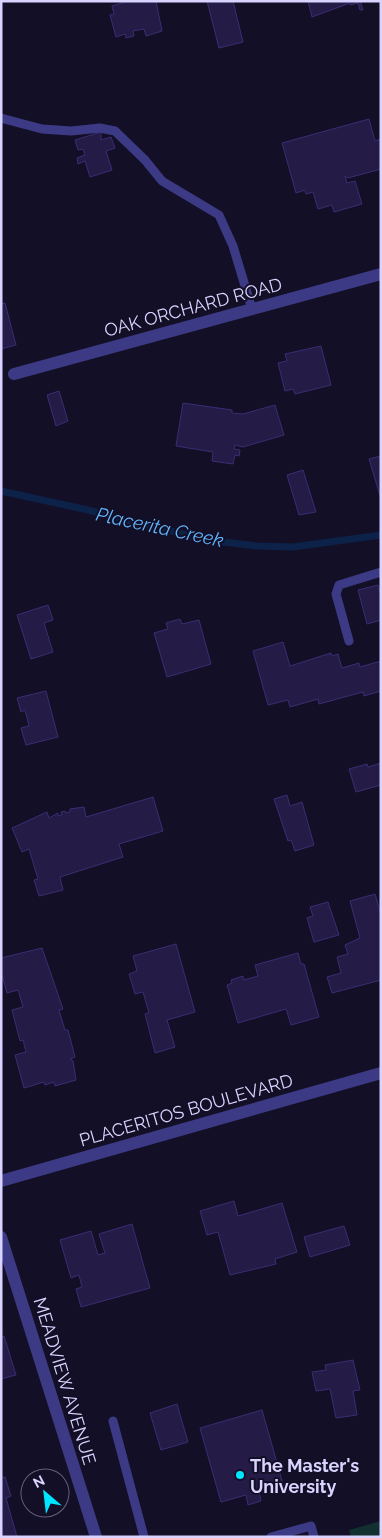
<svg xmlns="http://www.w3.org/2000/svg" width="382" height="1538" font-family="Raleway,sans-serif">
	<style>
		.green { fill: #12302f }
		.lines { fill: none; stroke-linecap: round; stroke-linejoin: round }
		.stream { stroke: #0c2248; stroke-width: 7 }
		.building { fill: #241b47; stroke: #3b2d73 }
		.service { stroke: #3d3a85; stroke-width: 9 }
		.minor { stroke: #3d3a85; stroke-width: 12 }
		.poi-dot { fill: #00e5ff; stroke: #130f26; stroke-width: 2 }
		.labels { text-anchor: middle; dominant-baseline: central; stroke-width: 4; stroke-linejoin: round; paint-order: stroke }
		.street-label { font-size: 18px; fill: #d9d4ff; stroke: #130f26 }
		.poi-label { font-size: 18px; font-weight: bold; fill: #d9d4ff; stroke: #130f26; text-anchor: start }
		.water-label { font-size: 19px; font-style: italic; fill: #62b6ff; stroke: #130f26 }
	</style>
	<rect width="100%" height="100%" fill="#130f26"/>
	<!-- green -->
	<path class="green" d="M381,1521V1537H351L349,1530Z"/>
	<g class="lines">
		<!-- stream -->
		<path class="stream" d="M1,491L88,510L206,540L257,546L293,547L381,535"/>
	</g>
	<!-- building -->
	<g class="building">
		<path d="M128,1H156L162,31L146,36L144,29L133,31L134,36L126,38L125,34L116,37L110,15L114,14L112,6Z"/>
		<path d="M207,1H233L243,42L219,48Z"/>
		<path d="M308,1H360L363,10H360L358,3L350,5V3L312,17Z"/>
		<path d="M369,119L375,141L381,139V169L348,178L345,176L347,183L355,181L362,204L334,212L332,205L318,209L313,192L306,194L305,190L296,193L282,143Z"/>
		<path d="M101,132V140L111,137L115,148L106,151L112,170L90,177L85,161L78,164L77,158L85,155L83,149L78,150L75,140Z"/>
		<path d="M5,303L16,345L1,349V304Z"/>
		<path d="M321,346L331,385L295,394L293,389L285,391L278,363L287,361L285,354Z"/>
		<path d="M59,391L68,421L56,426L47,395Z"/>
		<path d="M183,403L232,410V413L243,414L275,405L284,435L243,447L235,445L234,449L240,450L239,456L235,455L233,464L212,461L213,452L176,446Z"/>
		<path d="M381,456V499L369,459Z"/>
		<path d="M303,470L316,512L299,515L287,475Z"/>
		<path d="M378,585L381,596V620L367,624L358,590Z"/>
		<path d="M48,605L53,620L44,623L53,652L31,659L17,615Z"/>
		<path d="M180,619L182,624L199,620L211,664L167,677L154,633L168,629L166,623Z"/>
		<path d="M283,642L290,666L331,653L332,656L338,654L342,668L359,663L360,667L381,661V691L364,696L363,692L319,704L318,699L290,707L288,700L268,705L253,651Z"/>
		<path d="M46,691L58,737L26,745L21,728L29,726L25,710L21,712L17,698Z"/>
		<path d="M381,763V785L356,792L349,769L367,764L368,767Z"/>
		<path d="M287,795L290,806L302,802L314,845L295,851L291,840L288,841L274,799Z"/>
		<path d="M153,797L163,831L119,844L123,857L60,877L63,890L39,896L34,880L38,879L29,849L22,852L12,828L47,812L49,818L58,813V816L62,815L61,812L65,811L66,813L70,812V809L84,807L86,817Z"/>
		<path d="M375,894L381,915V980L332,993L327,977L341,973L337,957L348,954L345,945L360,938L350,901Z"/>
		<path d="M328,902L339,935L314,942L307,918L313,916L310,907Z"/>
		<path d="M176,944L195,1012L167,1020L175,1047L155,1053L145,1014L149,1013L143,992L135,994L129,974L137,971L133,956Z"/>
		<path d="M42,948L63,1009L59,1010L65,1030H68L75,1057L70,1059L73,1061L76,1080L55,1086L54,1082L45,1085L44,1082L24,1088L15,1055L26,1052L23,1040L20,1041L12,1010L23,1007L18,990L7,993L1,971V958Z"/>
		<path d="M298,953L301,964H304L319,1017L291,1025L286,1009L238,1023L227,985L232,983L231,980L243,976L244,980L258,976L255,965Z"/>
		<path d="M234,1201L238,1216L282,1203L297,1252L275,1259L276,1264L230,1275L218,1232L207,1235L200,1211Z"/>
		<path d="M132,1224L150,1288L81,1307L76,1289L82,1287L79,1275L71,1278L60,1240L91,1231L98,1255L105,1253L99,1234Z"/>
		<path d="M344,1226L350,1245L310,1257L304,1237Z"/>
		<path d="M4,1336L16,1375L1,1379V1337Z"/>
		<path d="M353,1360L360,1390L353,1391L357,1415L336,1418L330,1389L316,1391L312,1372L326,1370L325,1365Z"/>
		<path d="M177,1404L188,1442L161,1450L150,1413Z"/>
		<path d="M262,1410L283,1484L259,1491L261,1501L248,1505L246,1495L221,1502L200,1428Z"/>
		<path d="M5,1477L11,1496L6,1498L17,1537H1V1478Z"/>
	</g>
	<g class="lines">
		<!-- service -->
		<g class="service">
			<path d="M1,118L42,129L71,131L100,128L115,131L145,160L162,181L219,215L233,246L252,309"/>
			<path d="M349,641L336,594L339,585L381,572"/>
			<path d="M113,1421L144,1537"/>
			<path d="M271,1537L311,1526L314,1537"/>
		</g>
		<!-- minor -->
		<g class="minor">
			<path d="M14,374L381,274"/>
			<path d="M1,1181L381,1073"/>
			<path d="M1,1237L96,1537"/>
		</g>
	</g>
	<!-- markers -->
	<circle class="poi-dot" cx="240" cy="1475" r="5"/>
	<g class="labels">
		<!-- street labels -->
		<g class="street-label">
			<text transform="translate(193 307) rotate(-15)">OAK ORCHARD ROAD</text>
			<text transform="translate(186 1110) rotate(-16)">PLACERITOS BOULEVARD</text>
			<text transform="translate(65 1381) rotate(73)">MEADVIEW AVENUE</text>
		</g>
		<!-- poi labels -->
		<g class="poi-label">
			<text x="250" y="1465">The Master's<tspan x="250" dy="21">University</tspan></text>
		</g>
		<!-- water labels -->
		<g class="water-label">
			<text transform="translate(160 527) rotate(12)">Placerita Creek</text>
		</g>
	</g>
	<!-- border -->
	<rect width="382" height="1538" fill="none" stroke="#d9d4ff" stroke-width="5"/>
	<!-- north arrow -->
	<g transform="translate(45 1493) rotate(332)"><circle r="24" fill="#130f26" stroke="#625e7d"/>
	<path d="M0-4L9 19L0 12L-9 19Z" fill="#00e5ff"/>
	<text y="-8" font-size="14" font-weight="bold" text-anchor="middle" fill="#d9d4ff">N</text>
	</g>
</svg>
